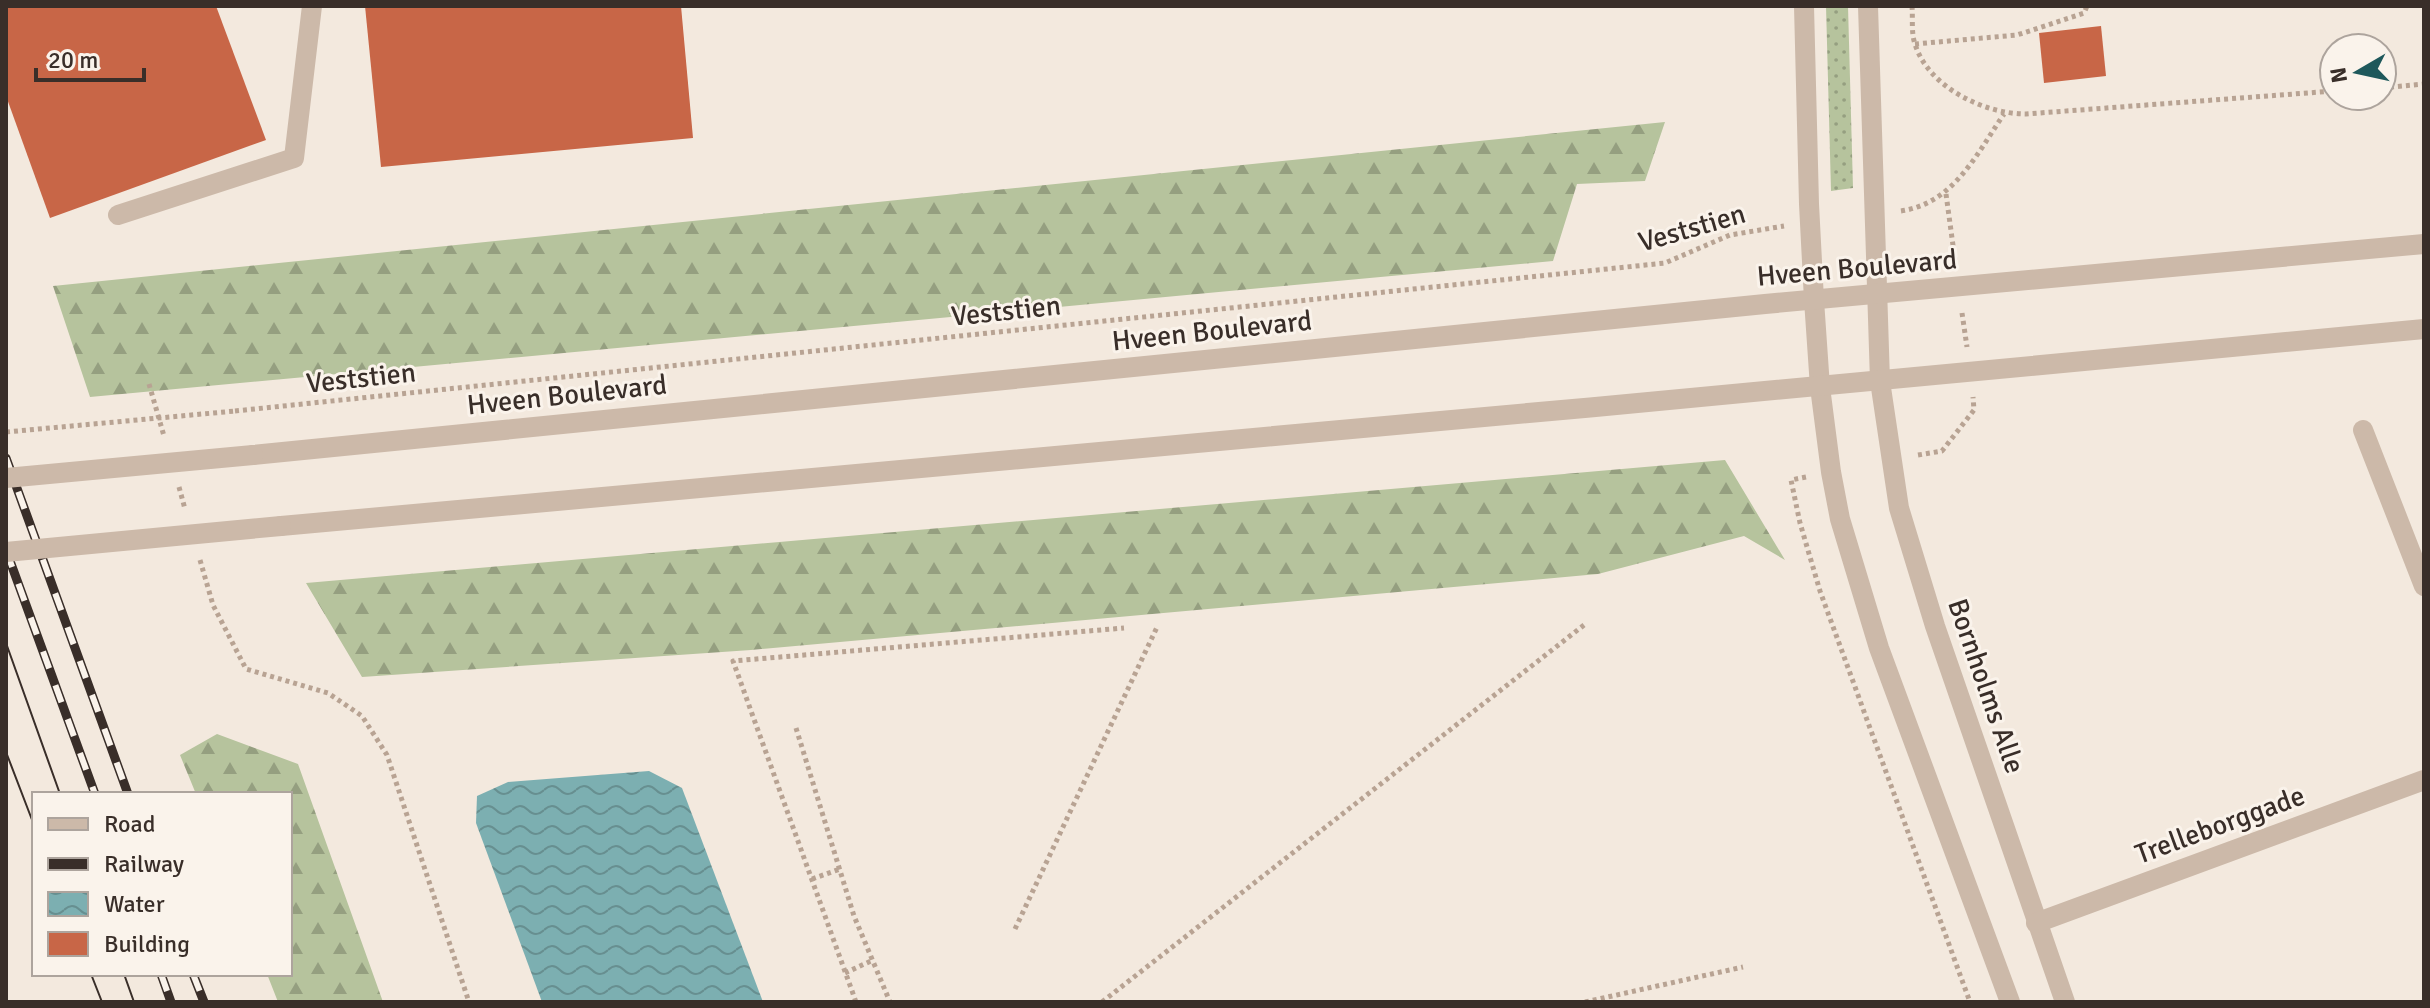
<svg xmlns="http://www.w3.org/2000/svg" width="2430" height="1008" font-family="Signika,sans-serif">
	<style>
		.grass { fill: url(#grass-dots) }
		.forest { fill: url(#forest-firs) }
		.water { fill: url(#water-waves) }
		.building { fill: #c86647 }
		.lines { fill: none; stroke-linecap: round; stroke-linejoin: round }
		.path { stroke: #b8a393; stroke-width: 5; stroke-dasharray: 4 4; stroke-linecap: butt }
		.minor { stroke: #ccb9a9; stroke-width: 20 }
		.tram { stroke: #392e29; stroke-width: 2 }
		.rail-casing { stroke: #392e29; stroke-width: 9 }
		.rail { stroke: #faf3eb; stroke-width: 6; stroke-dasharray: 18; stroke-linecap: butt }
		.path-bridge { stroke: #b8a393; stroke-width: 5; stroke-dasharray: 4 4; stroke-linecap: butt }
		.minor-bridge { stroke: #ccb9a9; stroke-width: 20 }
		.labels { text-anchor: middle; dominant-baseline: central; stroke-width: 6; stroke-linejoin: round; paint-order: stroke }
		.street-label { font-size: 28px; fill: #392e29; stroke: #faf3eb }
	</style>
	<defs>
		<pattern id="grass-dots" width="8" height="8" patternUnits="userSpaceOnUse" patternTransform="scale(2)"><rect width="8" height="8" fill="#b6c39d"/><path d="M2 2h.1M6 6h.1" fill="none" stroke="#959f80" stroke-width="1.8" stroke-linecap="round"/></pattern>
		<pattern id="forest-firs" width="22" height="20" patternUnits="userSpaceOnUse" patternTransform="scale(2)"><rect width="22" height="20" fill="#b6c39d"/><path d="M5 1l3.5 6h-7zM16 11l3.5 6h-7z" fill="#959f80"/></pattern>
		<pattern id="water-waves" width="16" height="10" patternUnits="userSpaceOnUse" patternTransform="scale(2)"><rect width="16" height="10" fill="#7cafb1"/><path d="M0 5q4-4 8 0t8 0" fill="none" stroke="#678f90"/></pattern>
	</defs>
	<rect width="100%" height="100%" fill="#f3e9de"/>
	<!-- grass -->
	<path class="grass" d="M1826,6H1848L1853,188L1831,191Z"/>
	<!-- forest -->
	<g class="forest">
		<path d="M1665,122L1645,181L1577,184L1553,261L90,397L53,286Z"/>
		<path d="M1725,460L1785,560L1744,536L1598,574L751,650L362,677L306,583Z"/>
		<path d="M217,734L298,764L383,1002H278L267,974H290V794H196L180,755Z"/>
	</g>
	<!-- water -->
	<path class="water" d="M649,771L682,788L763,1002H542L476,823L477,796L508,782Z"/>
	<!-- building -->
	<g class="building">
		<path d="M6,6H216L266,140L50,218L6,96Z"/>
		<path d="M365,6H681L693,138L381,167Z"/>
		<path d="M2101,26L2106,76L2044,83L2039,33Z"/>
	</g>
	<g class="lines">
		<!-- path -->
		<g class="path">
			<path d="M1912,6C1913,18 1911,33 1915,44C1928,87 1984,114 2026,114L2334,91"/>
			<path d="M1915,44L2017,35L2084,13L2087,6"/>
			<path d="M2382,88L2424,84"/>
			<path d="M1946,194L1955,260"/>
			<path d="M1901,211C1954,203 1976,155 2004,114"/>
			<path d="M1962,313L1967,347"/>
			<path d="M149,384L164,436"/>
			<path d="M235,411L1665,263L1730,235L1784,226"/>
			<path d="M1918,455L1942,451L1974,410L1973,397"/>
			<path d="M1806,477L1791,480L1800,523L1820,591L1970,1002"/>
			<path d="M179,487L185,509"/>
			<path d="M200,560L213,605L246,669L328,693L362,716L387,755L469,1002"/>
			<path d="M796,728L854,916L890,1002"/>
			<path d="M812,879L840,869"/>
			<path d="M1015,929L1158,625"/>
			<path d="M845,973L873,960"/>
			<path d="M856,1002L733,661L1124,628"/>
			<path d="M1102,1002L1584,625"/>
			<path d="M1585,1002L1743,967"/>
		</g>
		<!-- minor -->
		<g class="minor">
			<path d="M1804,6L1809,204L1814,300L1820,387L1831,472L1840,519L1879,648L2010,1002"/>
			<path d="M1868,6L1880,381L1899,508L1935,626L2065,1002"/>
			<path d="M118,215L294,158L312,6"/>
			<path d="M2363,430L2424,586"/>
			<path d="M253,455L1765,304L2424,244"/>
			<path d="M281,526C995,463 1710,397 2424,329"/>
			<path d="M2036,923L2424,780"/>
		</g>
		<!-- tram -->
		<g class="tram">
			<path d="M6,643L60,794"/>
			<path d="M6,752L34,825"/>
			<path d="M91,974L102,1002"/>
			<path d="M124,974L134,1002"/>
		</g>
		<!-- rail casing -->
		<g class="rail-casing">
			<g id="rail">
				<path d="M6,458L128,794"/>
				<path d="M6,550L95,794"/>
				<path d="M161,974L171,1002"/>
				<path d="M193,974L204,1002"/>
			</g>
		</g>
		<!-- rail -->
		<use href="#rail" class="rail"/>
		<!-- path-bridge -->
		<path class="path-bridge" d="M6,432L235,411"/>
		<!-- minor-bridge -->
		<g class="minor-bridge">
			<path d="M6,478L253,455"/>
			<path d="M6,552L281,526"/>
		</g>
	</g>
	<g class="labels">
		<!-- street labels -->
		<g class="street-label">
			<text transform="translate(1692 228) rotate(-16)">Veststien</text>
			<text transform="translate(1857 268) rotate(-5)">Hveen Boulevard</text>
			<text transform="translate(1006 311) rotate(-6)">Veststien</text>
			<text transform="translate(1212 331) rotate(-6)">Hveen Boulevard</text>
			<text transform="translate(361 378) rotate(-6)">Veststien</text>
			<text transform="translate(567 395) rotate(-6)">Hveen Boulevard</text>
			<text transform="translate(1986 686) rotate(71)">Bornholms Alle</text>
			<text transform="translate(2220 825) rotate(-20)">Trelleborggade</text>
		</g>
	</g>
	<!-- border -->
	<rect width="2430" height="1008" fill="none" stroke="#392e29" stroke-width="16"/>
	<!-- legend -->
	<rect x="32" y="792" width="260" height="184" fill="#faf3eb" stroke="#ada49d" stroke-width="2"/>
	<rect x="48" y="818" width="40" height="12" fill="#ccb9a9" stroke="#ada49d" stroke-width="2"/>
	<text x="104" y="832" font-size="24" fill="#392e29">Road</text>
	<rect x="48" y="858" width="40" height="12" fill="#392e29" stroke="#ada49d" stroke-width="2"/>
	<text x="104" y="872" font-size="24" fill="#392e29">Railway</text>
	<rect x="48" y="892" width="40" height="24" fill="url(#water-waves)" stroke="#ada49d" stroke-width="2"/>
	<text x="104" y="912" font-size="24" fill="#392e29">Water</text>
	<rect x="48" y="932" width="40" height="24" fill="#c86647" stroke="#ada49d" stroke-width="2"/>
	<text x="104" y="952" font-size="24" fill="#392e29">Building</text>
	<!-- north arrow -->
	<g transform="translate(2358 72) rotate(261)"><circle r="38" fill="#faf3eb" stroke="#ada49d" stroke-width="2"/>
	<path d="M0-6L14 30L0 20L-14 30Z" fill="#1e585b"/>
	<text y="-12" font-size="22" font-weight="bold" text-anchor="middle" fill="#392e29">N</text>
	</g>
	<!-- scale -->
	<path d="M36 68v12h108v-12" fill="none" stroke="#392e29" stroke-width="4"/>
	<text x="48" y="68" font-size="24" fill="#392e29" stroke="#faf3eb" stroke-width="6" paint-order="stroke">20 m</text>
</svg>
